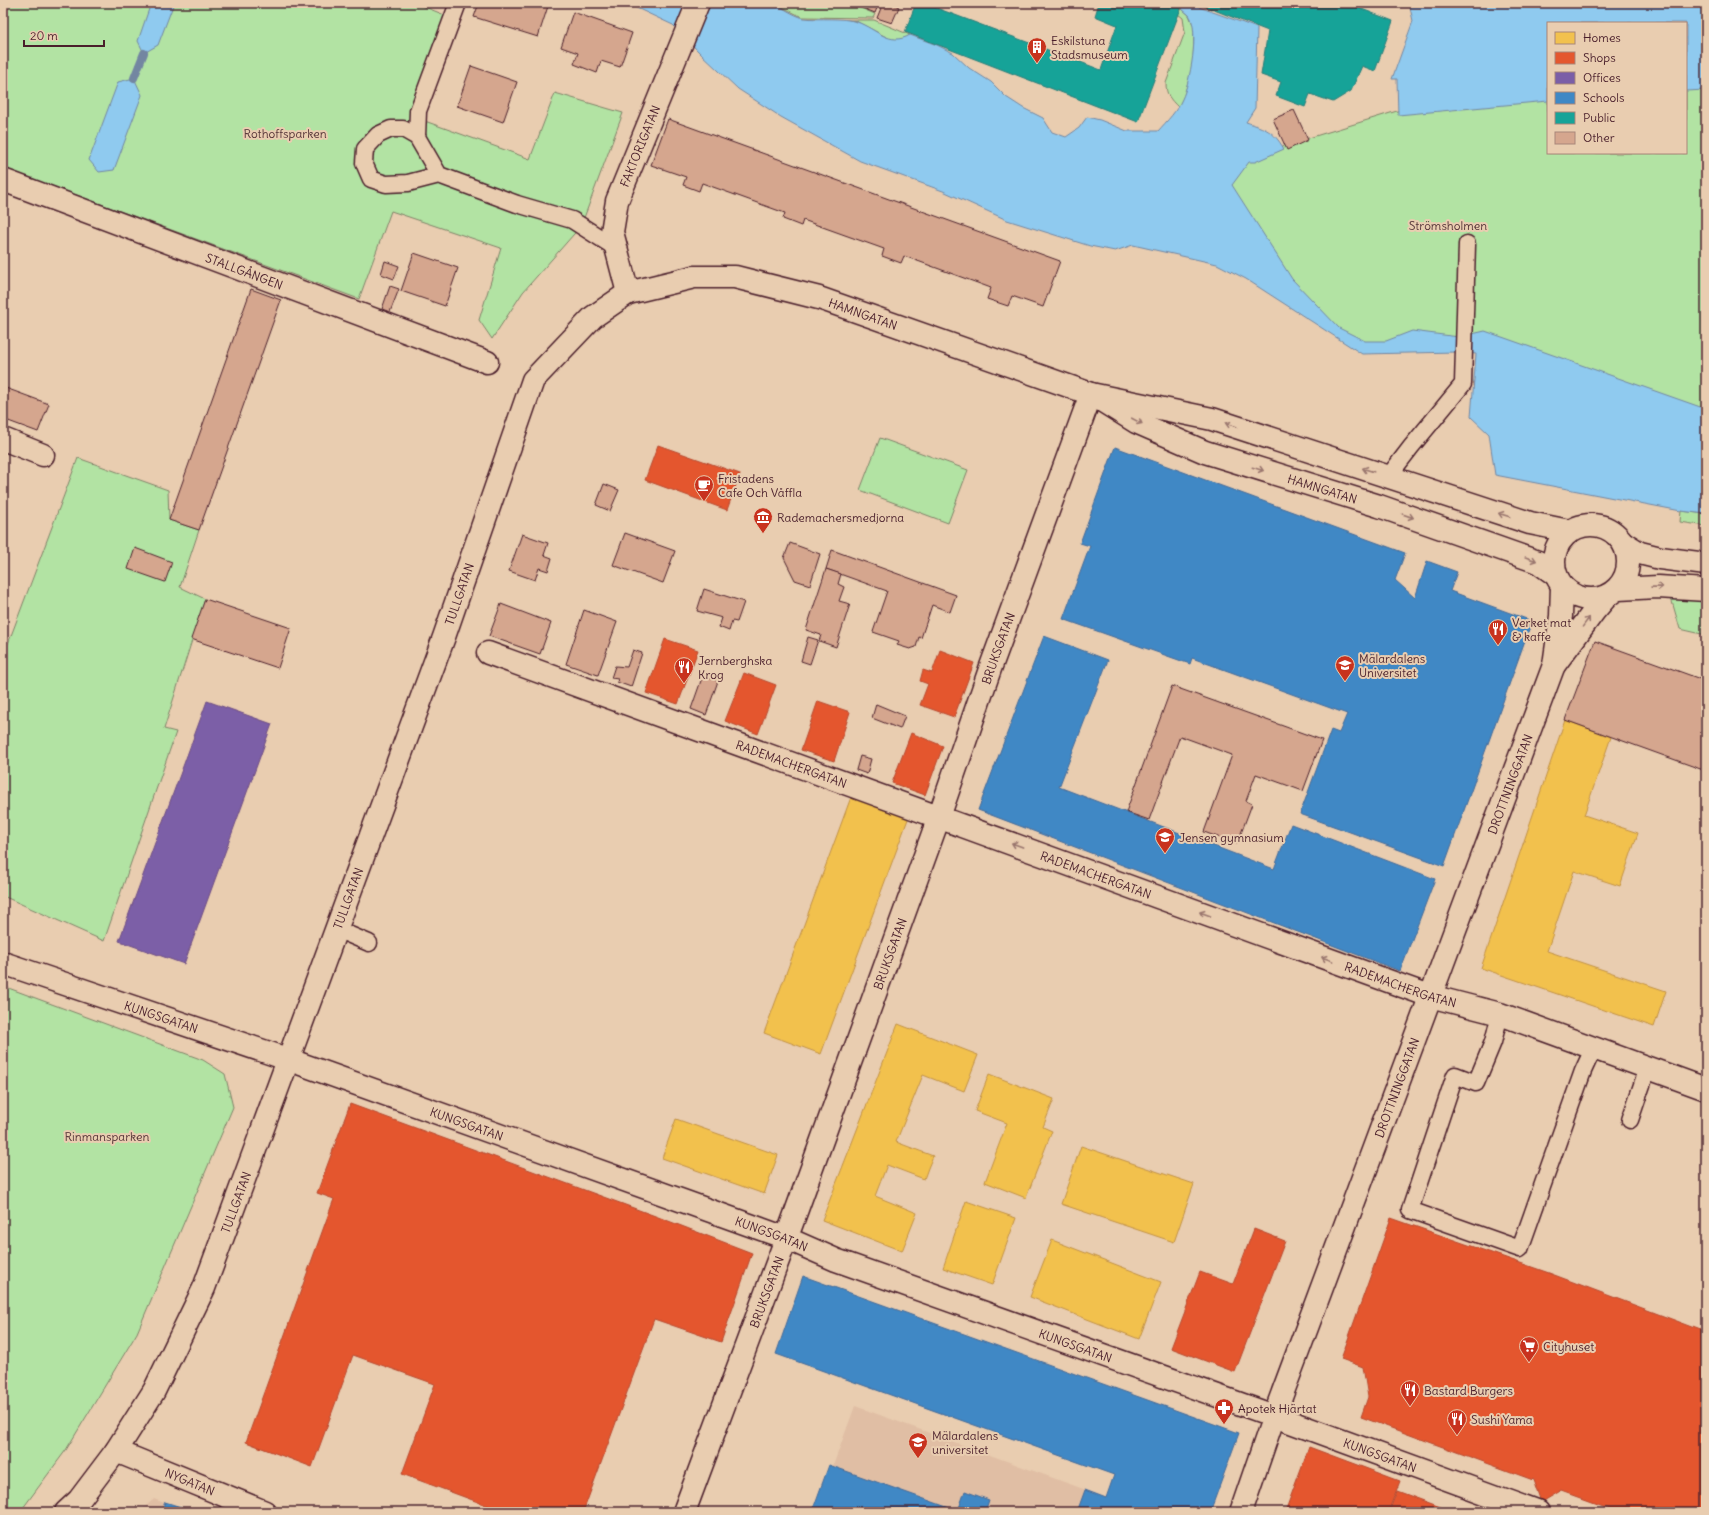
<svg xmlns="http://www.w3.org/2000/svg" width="1709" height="1515" font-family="Delius,sans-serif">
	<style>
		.built { fill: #e0bea4 }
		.green { fill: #b2e3a3; stroke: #7e8167 }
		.water { fill: #8fcaef; stroke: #7386a1 }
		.homes { fill: #f2c14e; stroke: #c09044 }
		.shops { fill: #e4572e; stroke: #b6462d }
		.offices { fill: #7b5ea7; stroke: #6c4b82 }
		.schools { fill: #3f88c5; stroke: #426897 }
		.public { fill: #17a398; stroke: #267b77 }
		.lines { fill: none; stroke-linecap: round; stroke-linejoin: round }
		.stream { stroke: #7386a1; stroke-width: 8 }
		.building { fill: #d5a68e; stroke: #4a1f2b }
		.service-casing { stroke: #4a1f2b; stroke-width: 19 }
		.pedestrian-casing { stroke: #4a1f2b; stroke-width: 25 }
		.minor-casing { stroke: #4a1f2b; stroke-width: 25 }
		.tertiary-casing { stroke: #4a1f2b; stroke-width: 25 }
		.service { stroke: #e9cdb0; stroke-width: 16 }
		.pedestrian { stroke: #e9cdb0; stroke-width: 22 }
		.minor { stroke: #e9cdb0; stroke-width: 22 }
		.tertiary { stroke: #e9cdb0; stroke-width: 22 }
		.oneway { stroke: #9a766e }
		.labels { text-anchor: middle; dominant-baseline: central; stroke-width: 4; stroke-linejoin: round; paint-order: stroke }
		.poi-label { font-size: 12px; fill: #4a1f2b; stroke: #e9cdb0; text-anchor: start }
		.park-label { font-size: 12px; fill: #543337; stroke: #e9cdb0 }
		.street-label { font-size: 12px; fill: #4a1f2b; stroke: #e9cdb0 }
	</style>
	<rect width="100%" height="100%" fill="#e9cdb0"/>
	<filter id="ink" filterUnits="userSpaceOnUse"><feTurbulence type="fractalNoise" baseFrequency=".025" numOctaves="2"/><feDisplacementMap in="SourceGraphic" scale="8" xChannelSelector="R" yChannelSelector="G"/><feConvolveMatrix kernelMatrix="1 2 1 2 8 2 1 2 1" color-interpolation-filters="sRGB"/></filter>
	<g filter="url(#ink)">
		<!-- built -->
		<g class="built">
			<path d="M855,1406L1147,1512H816Z"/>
			<path d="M154,1499L187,1512H139Z"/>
		</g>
		<!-- green -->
		<g class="green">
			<path d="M3,3H415L457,20L422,120L530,159L555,93L623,113L581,226L523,292L492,339L479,320L501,248L391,211L359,299L3,168Z"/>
			<path d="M770,3H860L858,7L875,14L873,18L802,17L778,5Z"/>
			<path d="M1182,9L1189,15L1194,27L1193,66L1183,99L1178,107C1170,99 1166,95 1166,83L1185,32L1183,18L1178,14Z"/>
			<path d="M845,20H874L910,35L902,40L890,39L856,21Z"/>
			<path d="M1706,82V420L1483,341L1359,347L1302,306L1248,227L1227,174L1263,152L1397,111L1548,97V153H1686V84Z"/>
			<path d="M880,438L968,470L948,523L860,490Z"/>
			<path d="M78,458L168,490L169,520L199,530L180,587L205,599L164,729L176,732L104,941L3,896V657Z"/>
			<path d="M1681,511L1706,514V526L1680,522Z"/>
			<path d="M1671,598L1706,600V635L1680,629Z"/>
			<path d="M3,986L203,1060L225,1074L233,1107L137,1333L66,1450L20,1512H3Z"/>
		</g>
		<!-- water -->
		<g class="water">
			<path d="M151,3H174L158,45L144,53L138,41Z"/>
			<path d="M626,3H770C782,6 792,15 804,18C819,20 843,17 857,22C877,29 889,47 910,35L937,45L953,53L969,68L991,82L1006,97L1023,108L1043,118L1052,132L1066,137L1079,128L1087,117L1100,120L1127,131H1158C1167,121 1177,111 1182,99C1190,83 1200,30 1189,15C1187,13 1184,11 1182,9L1184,3H1200L1199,7L1257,28L1255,108L1246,122C1266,129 1273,130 1284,149L1255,162H1249L1232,185L1292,279L1339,328L1365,341H1386L1412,331L1459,337L1485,331L1706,409V514L1681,511L1495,475L1489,434L1471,417L1476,354L1457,352L1362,354L1246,279L1217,264L1133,245L1115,251L1090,246L1007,220L943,191L860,161L781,117L738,89L700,53L673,25Z"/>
			<path d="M1409,3H1706V90L1686,91V23H1548V101L1398,115L1397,79H1392L1413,21Z"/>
			<path d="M134,78L142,95L114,170L99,172L89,160L118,82Z"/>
		</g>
		<!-- homes -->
		<g class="homes">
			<path d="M1565,720L1611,737L1584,815L1638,833L1620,886L1574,871L1547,951L1666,991L1654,1027L1481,968Z"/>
			<path d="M854,789L911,811L821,1054L764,1033Z"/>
			<path d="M898,1024L978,1055L964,1091L923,1075L896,1142L933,1156L928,1168L924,1179L887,1165L875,1196L917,1213L902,1251L822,1220Z"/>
			<path d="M989,1074L1054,1099L1043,1127L1052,1131L1026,1198L985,1182L1007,1123L975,1111Z"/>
			<path d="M676,1119L778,1155L764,1194L662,1158Z"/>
			<path d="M1081,1146L1194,1184L1174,1242L1061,1204Z"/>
			<path d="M966,1201L1016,1218L992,1285L943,1268Z"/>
			<path d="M1052,1240L1161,1282L1139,1339L1030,1297Z"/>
		</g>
		<!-- shops -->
		<g class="shops">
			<path d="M658,445L740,474L727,510L645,480Z"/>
			<path d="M665,639L698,650L678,704L646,693Z"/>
			<path d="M940,650L974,663L954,717L920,705L928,684L920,681L923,670L932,673Z"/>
			<path d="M744,673L776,685L758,734L725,721Z"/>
			<path d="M818,701L850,712L834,761L801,750Z"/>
			<path d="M911,733L943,746L925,795L892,783Z"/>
			<path d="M350,1104L658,1217L752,1253L721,1342L654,1319L583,1512H505L402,1474L435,1384L353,1355L312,1467L246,1442L334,1199L317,1193Z"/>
			<path d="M1391,1218L1549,1273L1706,1332V1512H1619L1561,1491L1541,1503L1533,1480L1361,1417L1368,1397L1363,1367L1341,1359Z"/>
			<path d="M1254,1229L1285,1241L1235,1372L1171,1348L1200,1272L1233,1284Z"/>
			<path d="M1309,1447L1400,1481L1388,1512H1285Z"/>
			<path d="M1397,1491L1454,1512H1389Z"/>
		</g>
		<!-- offices -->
		<path class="offices" d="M207,701L272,724L184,964L119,941Z"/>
		<!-- schools -->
		<g class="schools">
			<path d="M1115,447L1405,553L1395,580L1415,598L1427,561L1457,572L1450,591L1532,621L1444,866L1300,814L1331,730L1339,733L1347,714L1192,658L1190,664L1063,619L1090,546L1080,543Z"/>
			<path d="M1044,636L1108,660L1059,787L1274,869L1291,824L1435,879L1400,971L978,810Z"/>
			<path d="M1706,1034V1048L1701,1047Z"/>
			<path d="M803,1276L1239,1433L1210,1512H1077L1085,1490L1106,1498L1114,1475L776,1354Z"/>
			<path d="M829,1465L958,1511L965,1491L989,1500L985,1512H812Z"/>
			<path d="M165,1502L197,1512H161Z"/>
		</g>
		<!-- public -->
		<g class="public">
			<path d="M916,3H923L1064,56L1066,52L1072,54L1070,58L1101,70L1117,25L1095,16L1099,3H1183L1138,122L905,32Z"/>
			<path d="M1206,3H1346L1393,21L1375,71L1362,66L1351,91L1333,102L1310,94L1305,107L1276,96L1281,82L1261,75L1268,31L1204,6Z"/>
		</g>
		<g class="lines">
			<!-- stream -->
			<path class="stream" d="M134,78L144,53"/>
		</g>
		<!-- building -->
		<g class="building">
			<path d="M479,3H549L538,37L474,17Z"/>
			<path d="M862,3H879L875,13L860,7Z"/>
			<path d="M883,3H890L899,7L892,23L877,18Z"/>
			<path d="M573,12L632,33L620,67L601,61L597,73L574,64L578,53L561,47Z"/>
			<path d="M471,66L517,82L503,122L457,106Z"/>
			<path d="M1294,110L1308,140L1287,150L1273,119Z"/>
			<path d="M668,119L1060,261L1043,307L1012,296L1008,306L987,299L991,288L904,256L901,263L882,256L884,249L803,220L801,226L783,219L785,213L702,183L699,191L683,185L686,177L651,165Z"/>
			<path d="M414,253L458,268L445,306L401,291Z"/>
			<path d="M385,261L399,266L394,279L381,274Z"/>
			<path d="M390,286L399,289L390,312L382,309Z"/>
			<path d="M251,289L281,300L199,530L169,520Z"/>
			<path d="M3,387L49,404L38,432L3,419Z"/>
			<path d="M604,484L619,490L610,511L596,505Z"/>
			<path d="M625,533L675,551L663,583L613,565Z"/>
			<path d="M522,534L548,543L544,555L552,558L548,571L539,568L535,580L509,571Z"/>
			<path d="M790,543L820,554L810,585L795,580L784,558Z"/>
			<path d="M135,548L172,562L165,582L128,569Z"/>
			<path d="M832,550L956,595L950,612L932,605L921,638L919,637L916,647L910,649L897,645L899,641L873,632L887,591L826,569Z"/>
			<path d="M826,569L841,574L838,584L844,587L839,601L850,604L836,647L819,641L821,635L806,630Z"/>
			<path d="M704,589L744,602L737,622L732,621L729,631L719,627L722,618L697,611Z"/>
			<path d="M205,599L291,628L278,668L191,639Z"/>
			<path d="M501,604L551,623L540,654L489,636Z"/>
			<path d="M584,610L617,622L598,675L566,664Z"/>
			<path d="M808,637L818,640L810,664L801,661Z"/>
			<path d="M1595,641L1706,681V771L1565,720Z"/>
			<path d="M633,650L642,653L631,687L617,682L618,679L611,678L615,666L627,667Z"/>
			<path d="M703,675L718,681L706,715L691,709Z"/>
			<path d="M1172,686L1322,740L1303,791L1256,774L1246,801L1252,804L1237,844L1204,832L1232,755L1180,736L1149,820L1126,812Z"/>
			<path d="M876,704L905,716L900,729L872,718Z"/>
			<path d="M860,756L871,759L867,774L856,770Z"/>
		</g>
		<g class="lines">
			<!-- service casing -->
			<g class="service-casing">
				<g id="service">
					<path d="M417,137L418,111L458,3"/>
					<path d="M439,175L408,183L386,184L371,179L364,163L365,149L378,135L391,129H403L417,137L439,175L517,204L572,220L616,248"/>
					<path d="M1388,477L1411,447L1463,384L1467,244"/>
					<path d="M336,929L369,943"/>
					<path d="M1500,1014L1493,1042L1476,1083L1455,1075L1410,1210L1520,1249L1583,1071L1594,1047"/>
					<path d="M1630,1120L1648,1067"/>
				</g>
			</g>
			<!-- pedestrian casing -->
			<g class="pedestrian-casing">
				<g id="pedestrian">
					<path id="s1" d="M1274,1416L1537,1512"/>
				</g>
			</g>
			<!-- minor casing -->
			<g class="minor-casing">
				<g id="minor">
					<path id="s2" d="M3,180L487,362"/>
					<path id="s3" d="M628,293L612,232L617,201L698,3"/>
					<path d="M3,439L43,455"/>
					<path id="s4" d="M488,653L1402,986L1430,996L1500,1014L1706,1089"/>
					<path d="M1555,664L1595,610L1607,596"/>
					<path id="s5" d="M287,1059L786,1238L836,1260L1274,1416"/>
					<path id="s6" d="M116,1451L265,1512"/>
					<path id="s7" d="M684,1512L792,1223L939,817L990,669L1091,394"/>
					<path id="s8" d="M1241,1512L1274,1416L1554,665L1561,616L1562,586"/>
				</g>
			</g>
			<!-- tertiary casing -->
			<g class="tertiary-casing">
				<g id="tertiary">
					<path id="s9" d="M1104,402L1136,422L1205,452L1379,506L1538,562L1556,575"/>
					<circle cx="1591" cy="562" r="37"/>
					<path d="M1624,543L1640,553L1660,558L1706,564"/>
					<path d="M1618,589L1658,587L1706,590"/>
					<path id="s10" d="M3,963L287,1059"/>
					<path id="s11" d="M66,1512L79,1500L116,1451L154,1391L204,1288L444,637L533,380L593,317L628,293L694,277H735L819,298L1091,394L1212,419L1530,523L1569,531"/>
				</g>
			</g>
			<!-- service -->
			<use href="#service" class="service"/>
			<!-- pedestrian -->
			<use href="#pedestrian" class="pedestrian"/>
			<!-- minor -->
			<use href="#minor" class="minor"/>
			<!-- tertiary -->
			<use href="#tertiary" class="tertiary"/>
		</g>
		<!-- one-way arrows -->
		<defs><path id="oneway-shaft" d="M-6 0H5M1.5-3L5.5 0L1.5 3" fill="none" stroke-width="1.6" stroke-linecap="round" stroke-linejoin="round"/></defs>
		<g class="oneway">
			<use href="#oneway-shaft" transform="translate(1137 421) rotate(28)"/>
			<use href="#oneway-shaft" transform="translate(1231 425) rotate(-162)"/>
			<use href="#oneway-shaft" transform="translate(1258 469) rotate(17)"/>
			<use href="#oneway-shaft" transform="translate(1368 470) rotate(-162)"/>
			<use href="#oneway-shaft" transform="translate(1504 515) rotate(-162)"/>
			<use href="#oneway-shaft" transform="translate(1408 516) rotate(19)"/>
			<use href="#oneway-shaft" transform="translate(1531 559) rotate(19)"/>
			<use href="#oneway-shaft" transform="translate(1657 587) rotate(-1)"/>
			<use href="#oneway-shaft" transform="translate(1586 622) rotate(-54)"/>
			<use href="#oneway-shaft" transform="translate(1017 845) rotate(-160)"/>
			<use href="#oneway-shaft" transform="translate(1205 914) rotate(-160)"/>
			<use href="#oneway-shaft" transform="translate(1327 959) rotate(-160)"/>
		</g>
	</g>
	<!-- icons -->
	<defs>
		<g id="building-pin" transform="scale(1)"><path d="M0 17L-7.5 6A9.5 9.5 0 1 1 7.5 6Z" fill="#c8321e" stroke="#e9cdb0"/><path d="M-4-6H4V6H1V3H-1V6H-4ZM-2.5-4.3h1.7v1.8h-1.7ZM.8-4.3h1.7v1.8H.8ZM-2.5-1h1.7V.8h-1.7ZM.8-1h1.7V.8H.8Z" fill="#fff"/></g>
		<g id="cafe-pin" transform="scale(1)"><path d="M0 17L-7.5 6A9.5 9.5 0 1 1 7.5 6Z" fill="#c8321e" stroke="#e9cdb0"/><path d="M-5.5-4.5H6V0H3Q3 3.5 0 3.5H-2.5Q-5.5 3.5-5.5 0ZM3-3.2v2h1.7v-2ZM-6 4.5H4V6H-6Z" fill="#fff"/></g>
		<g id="museum-pin" transform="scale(1)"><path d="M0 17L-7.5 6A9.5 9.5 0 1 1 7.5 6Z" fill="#c8321e" stroke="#e9cdb0"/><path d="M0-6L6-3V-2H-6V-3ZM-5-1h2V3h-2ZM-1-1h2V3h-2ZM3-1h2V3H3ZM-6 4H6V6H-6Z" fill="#fff"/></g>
		<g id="restaurant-pin" transform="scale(1)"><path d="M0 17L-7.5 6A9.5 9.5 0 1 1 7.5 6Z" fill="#c8321e" stroke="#e9cdb0"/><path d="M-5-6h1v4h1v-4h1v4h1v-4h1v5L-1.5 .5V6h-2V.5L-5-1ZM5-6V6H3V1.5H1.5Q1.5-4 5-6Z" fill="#fff"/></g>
		<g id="university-pin" transform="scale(1)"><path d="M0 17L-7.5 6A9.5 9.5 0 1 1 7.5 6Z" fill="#c8321e" stroke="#e9cdb0"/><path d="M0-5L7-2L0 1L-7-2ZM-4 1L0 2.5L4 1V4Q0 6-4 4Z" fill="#fff"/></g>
		<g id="school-pin" transform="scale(1)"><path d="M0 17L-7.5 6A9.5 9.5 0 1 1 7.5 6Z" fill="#c8321e" stroke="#e9cdb0"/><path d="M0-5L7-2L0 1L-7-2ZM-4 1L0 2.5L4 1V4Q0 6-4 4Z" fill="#fff"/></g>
		<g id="supermarket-pin" transform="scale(1)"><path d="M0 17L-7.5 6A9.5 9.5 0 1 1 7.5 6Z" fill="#c8321e" stroke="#e9cdb0"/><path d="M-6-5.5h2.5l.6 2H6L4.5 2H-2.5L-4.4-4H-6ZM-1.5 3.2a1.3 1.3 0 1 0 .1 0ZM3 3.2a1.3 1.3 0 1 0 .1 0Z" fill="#fff"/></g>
		<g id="pharmacy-pin" transform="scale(1)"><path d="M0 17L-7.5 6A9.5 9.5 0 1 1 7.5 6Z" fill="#c8321e" stroke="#e9cdb0"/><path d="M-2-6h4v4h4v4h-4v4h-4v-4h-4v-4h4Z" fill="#fff"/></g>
	</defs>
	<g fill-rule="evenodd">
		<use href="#building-pin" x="1037" y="47"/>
		<use href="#cafe-pin" x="704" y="485"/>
		<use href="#museum-pin" x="763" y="517"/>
		<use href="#restaurant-pin" x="1498" y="629"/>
		<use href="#university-pin" x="1345" y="665"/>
		<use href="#restaurant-pin" x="684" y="667"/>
		<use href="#school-pin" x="1165" y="837"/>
		<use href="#supermarket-pin" x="1529" y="1346"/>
		<use href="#restaurant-pin" x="1410" y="1390"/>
		<use href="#pharmacy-pin" x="1224" y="1408"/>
		<use href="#restaurant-pin" x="1457" y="1419"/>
		<use href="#university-pin" x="918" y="1442"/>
	</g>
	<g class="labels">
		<!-- poi labels -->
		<g class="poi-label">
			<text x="1051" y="40">Eskilstuna<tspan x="1051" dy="14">Stadsmuseum</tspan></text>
			<text x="718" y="478">Fristadens<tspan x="718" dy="14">Cafe Och Våffla</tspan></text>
			<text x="777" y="517">Rademachersmedjorna</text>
			<text x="1512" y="622">Verket mat<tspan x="1512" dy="14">&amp; kaffe</tspan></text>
			<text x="1359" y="658">Mälardalens<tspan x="1359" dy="14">Universitet</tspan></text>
			<text x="698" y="660">Jernberghska<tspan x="698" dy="14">Krog</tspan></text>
			<text x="1179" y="837">Jensen gymnasium</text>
			<text x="1543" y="1346">Cityhuset</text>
			<text x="1424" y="1390">Bastard Burgers</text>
			<text x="1238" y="1408">Apotek Hjärtat</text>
			<text x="1471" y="1419">Sushi Yama</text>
			<text x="932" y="1435">Mälardalens<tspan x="932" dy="14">universitet</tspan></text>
		</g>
		<!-- park labels -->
		<g class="park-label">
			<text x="285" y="133">Rothoffsparken</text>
			<text x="1448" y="225">Strömsholmen</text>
			<text x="107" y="1136">Rinmansparken</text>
		</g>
		<!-- street labels -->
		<g class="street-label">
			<text stroke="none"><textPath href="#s3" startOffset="154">FAKTORIGATAN</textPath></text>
			<text stroke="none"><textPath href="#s2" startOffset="258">STALLGÅNGEN</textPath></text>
			<text stroke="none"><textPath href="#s11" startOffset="1602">HAMNGATAN</textPath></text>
			<text stroke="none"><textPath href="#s9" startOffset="236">HAMNGATAN</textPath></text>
			<text stroke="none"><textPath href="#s11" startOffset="1004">TULLGATAN</textPath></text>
			<text stroke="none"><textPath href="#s7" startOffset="919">BRUKSGATAN</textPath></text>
			<text stroke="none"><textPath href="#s4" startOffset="323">RADEMACHERGATAN</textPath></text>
			<text stroke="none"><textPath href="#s8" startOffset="776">DROTTNINGGATAN</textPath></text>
			<text stroke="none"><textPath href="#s4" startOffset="647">RADEMACHERGATAN</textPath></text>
			<text stroke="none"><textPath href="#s11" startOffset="680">TULLGATAN</textPath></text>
			<text stroke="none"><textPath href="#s7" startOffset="595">BRUKSGATAN</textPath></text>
			<text stroke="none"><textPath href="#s4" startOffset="971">RADEMACHERGATAN</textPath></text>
			<text stroke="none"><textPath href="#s10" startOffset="167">KUNGSGATAN</textPath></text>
			<text stroke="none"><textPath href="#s8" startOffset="452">DROTTNINGGATAN</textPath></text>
			<text stroke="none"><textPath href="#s5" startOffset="191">KUNGSGATAN</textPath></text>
			<text stroke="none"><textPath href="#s11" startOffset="356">TULLGATAN</textPath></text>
			<text stroke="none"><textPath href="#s5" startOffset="515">KUNGSGATAN</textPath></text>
			<text stroke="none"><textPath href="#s7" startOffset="235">BRUKSGATAN</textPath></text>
			<text stroke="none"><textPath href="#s5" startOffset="839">KUNGSGATAN</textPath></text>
			<text stroke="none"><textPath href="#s1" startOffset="113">KUNGSGATAN</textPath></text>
			<text stroke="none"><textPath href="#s6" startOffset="80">NYGATAN</textPath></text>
		</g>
	</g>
	<!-- margin -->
	<rect width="1709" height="1515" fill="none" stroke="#e9cdb0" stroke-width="16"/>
	<rect x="8" y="8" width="1693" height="1499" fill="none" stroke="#4a1f2b" stroke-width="1.5" filter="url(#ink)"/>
	<!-- legend -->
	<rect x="1547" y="22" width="140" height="132" fill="#e9cdb0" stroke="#a9877b"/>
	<rect x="1555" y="32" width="20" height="12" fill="#f2c14e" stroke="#a9877b"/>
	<text x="1583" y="42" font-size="12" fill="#4a1f2b">Homes</text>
	<rect x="1555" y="52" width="20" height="12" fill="#e4572e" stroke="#a9877b"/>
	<text x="1583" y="62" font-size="12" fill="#4a1f2b">Shops</text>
	<rect x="1555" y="72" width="20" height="12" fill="#7b5ea7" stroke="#a9877b"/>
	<text x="1583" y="82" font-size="12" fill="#4a1f2b">Offices</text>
	<rect x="1555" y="92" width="20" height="12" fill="#3f88c5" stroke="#a9877b"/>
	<text x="1583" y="102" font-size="12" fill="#4a1f2b">Schools</text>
	<rect x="1555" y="112" width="20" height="12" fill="#17a398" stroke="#a9877b"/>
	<text x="1583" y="122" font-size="12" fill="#4a1f2b">Public</text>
	<rect x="1555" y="132" width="20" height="12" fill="#d5a68e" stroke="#a9877b"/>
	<text x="1583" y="142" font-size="12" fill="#4a1f2b">Other</text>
	<!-- scale -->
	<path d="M24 40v6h80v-6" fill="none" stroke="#4a1f2b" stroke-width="2"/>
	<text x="30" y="40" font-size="12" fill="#4a1f2b" stroke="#e9cdb0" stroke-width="3" paint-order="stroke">20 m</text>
</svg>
